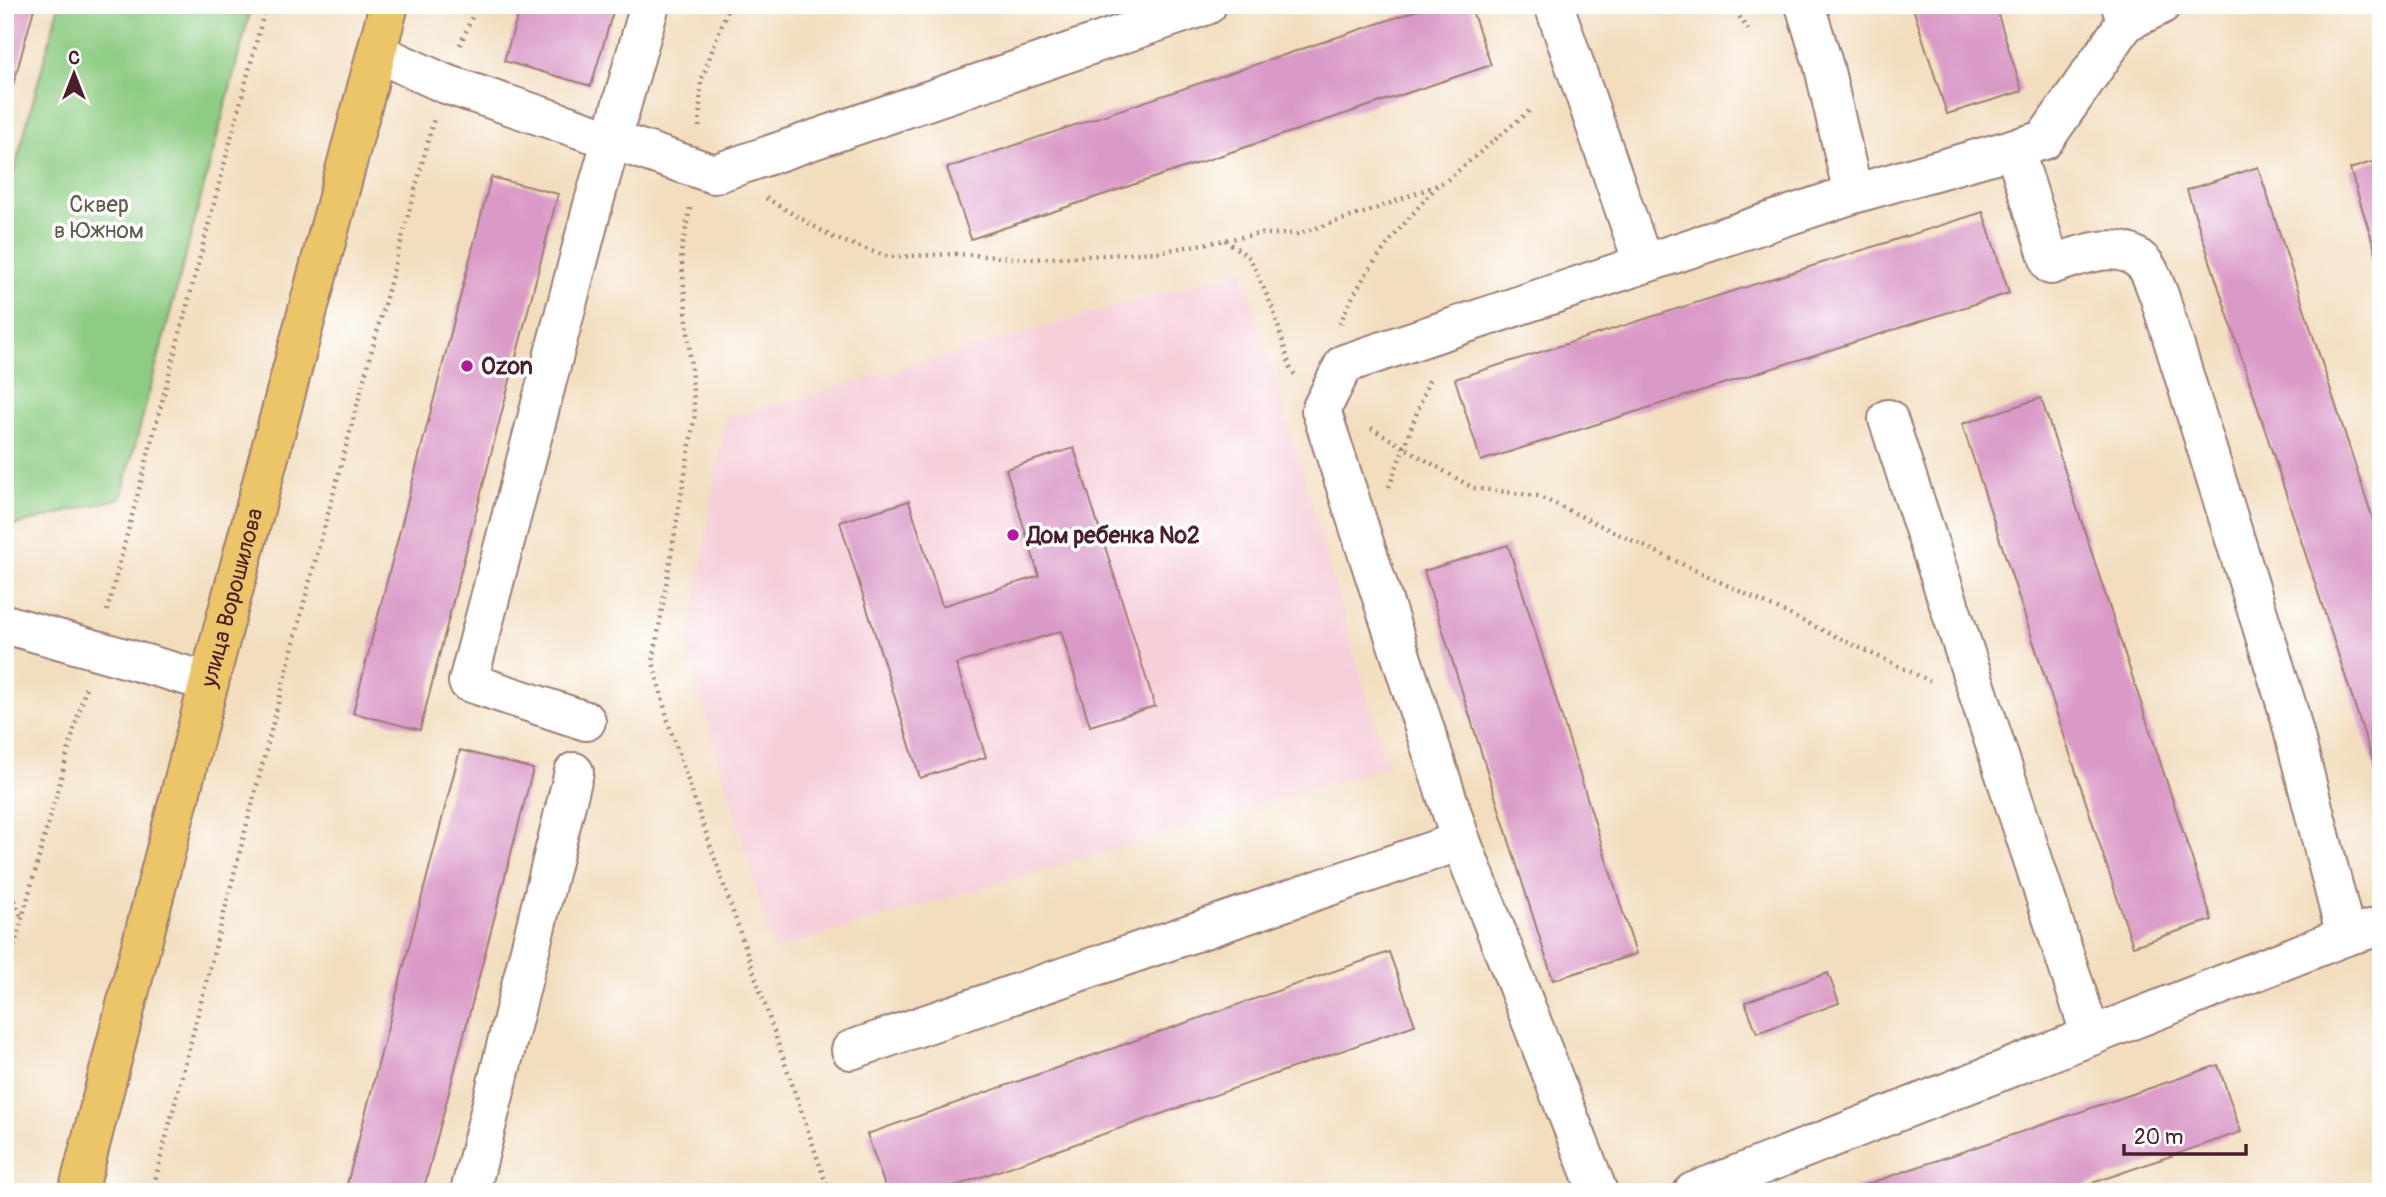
<svg xmlns="http://www.w3.org/2000/svg" width="2386" height="1197" font-family="Pangolin,sans-serif">
	<style>
		.built { fill: #f6cfd9 }
		.green { fill: #8ecc83; stroke: #6c7657; stroke-width: 2 }
		.building { fill: #da9ac7 }
		.lines { fill: none; stroke-linecap: round; stroke-linejoin: round }
		.minor-casing { stroke: #9e7e75; stroke-width: 42 }
		.major-casing { stroke: #9e7e75; stroke-width: 42 }
		.path { stroke: #9e7e75; stroke-width: 4.5; stroke-dasharray: 2 5; stroke-linecap: butt }
		.minor { stroke: #fff; stroke-width: 38 }
		.major { stroke: #edc569; stroke-width: 38 }
		.poi-dot { fill: #b5179e; stroke: #fff; stroke-width: 2.5 }
		.labels { text-anchor: middle; dominant-baseline: central; stroke-width: 7; stroke-linejoin: round; paint-order: stroke }
		.park-label { font-size: 23px; fill: #625c4a; stroke: #fff }
		.poi-label { font-size: 23px; font-weight: bold; fill: #4a1f2b; stroke: #fff; text-anchor: start }
		.street-label { font-size: 23px; fill: #4a1f2b; stroke: #fff }
	</style>
	<rect width="100%" height="100%" fill="#fff"/>
	<filter id="ink" filterUnits="userSpaceOnUse"><feTurbulence type="fractalNoise" baseFrequency=".0143" numOctaves="2"/><feDisplacementMap in="SourceGraphic" scale="14" xChannelSelector="R" yChannelSelector="G"/><feConvolveMatrix kernelMatrix="1 2 1 2 8 2 1 2 1" color-interpolation-filters="sRGB"/></filter>
	<filter id="wash" filterUnits="userSpaceOnUse"><feTurbulence type="fractalNoise" baseFrequency=".00686" numOctaves="4" result="noise"/><feDisplacementMap in="SourceGraphic" scale="28" xChannelSelector="R" yChannelSelector="G"/><feGaussianBlur stdDeviation="1.57" result="paint"/><feColorMatrix in="noise" values="0 0 0 0 0 0 0 0 0 0 0 0 0 0 0 0 0 1.4 0 .05"/><feComposite in="paint" operator="in"/></filter>
	<g filter="url(#wash)">
		<rect width="100%" height="100%" fill="#f2debf"/>
		<!-- built -->
		<path class="built" d="M1243,270L1388,767L774,950L687,651L725,419Z"/>
		<!-- green -->
		<path class="green" d="M59,5H252L121,498L5,528V205Z"/>
		<g id="blocks">
			<!-- building -->
			<g class="building">
				<path d="M5,5H35L6,111L5,110Z"/>
				<path d="M521,5H615L591,86L504,61Z"/>
				<path d="M1433,5H1470L1491,65L971,239L947,168Z"/>
				<path d="M1912,5H1995L2022,91L1947,114Z"/>
				<path d="M2381,159V265L2380,266L2350,169Z"/>
				<path d="M2258,167L2381,544V786L2187,190Z"/>
				<path d="M491,177L558,194L420,730L353,713Z"/>
				<path d="M1983,212L2009,293L1481,461L1455,379Z"/>
				<path d="M2041,398L2212,920L2133,946L1962,424Z"/>
				<path d="M1074,448L1155,706L1090,726L1061,631L956,664L986,757L920,778L840,522L909,501L942,606L1039,576L1006,469Z"/>
				<path d="M1508,545L1636,954L1553,980L1424,571Z"/>
				<path d="M460,750L533,769L423,1192H345Z"/>
				<path d="M1389,952L1415,1025L938,1192H887L867,1134Z"/>
				<path d="M1828,973L1839,1003L1757,1033L1745,1002Z"/>
				<path d="M2218,1065L2241,1132L2066,1192H1844Z"/>
			</g>
		</g>
	</g>
	<g filter="url(#ink)">
		<use href="#blocks" fill-opacity="0" stroke="#9e7e75" stroke-width="2"/>
		<g class="lines">
			<!-- minor casing -->
			<g class="minor-casing">
				<g id="minor">
					<path d="M1554,5L1643,263"/>
					<path d="M1805,5L1824,67L1853,194L2044,140L2126,22"/>
					<path d="M2121,5L2126,22L2161,5"/>
					<path d="M378,53L443,83L714,174L1207,5"/>
					<path d="M2014,148L2051,265C2079,256 2121,237 2145,265C2151,272 2155,286 2159,295L2288,710L2346,936L2381,926"/>
					<path d="M1888,419L2091,1036"/>
					<path d="M5,624L209,682"/>
					<path d="M586,721L468,682L593,205L650,5"/>
					<path d="M851,1050L1461,841"/>
					<path d="M470,1192L574,772"/>
					<path d="M1598,1192L1461,841L1321,410L1344,364L1853,194"/>
					<path d="M1693,1192L2346,936"/>
				</g>
			</g>
			<!-- major casing -->
			<g class="major-casing">
				<g id="major">
					<path id="s1" d="M78,1192L209,682L389,5"/>
				</g>
			</g>
			<!-- path -->
			<g class="path">
				<path d="M1732,5L1748,30"/>
				<path d="M460,45L477,5"/>
				<path d="M699,127L701,81L729,5"/>
				<path d="M766,198L834,238L889,257L955,254L1034,259L1158,252L1259,234H1297L1370,211L1445,182L1529,111"/>
				<path d="M690,208L681,252L695,414L653,662L669,725L829,1192"/>
				<path d="M1225,240L1250,258L1273,309L1291,370L1295,375"/>
				<path d="M1340,324C1361,271 1400,228 1437,186"/>
				<path d="M1371,428L1473,488L1538,496L1930,681"/>
				<path d="M1389,487L1430,378"/>
				<path d="M107,611L266,5"/>
				<path d="M5,874L21,916"/>
				<path d="M5,980L86,687"/>
				<path d="M152,1192L305,599L434,119"/>
			</g>
			<!-- minor -->
			<use href="#minor" class="minor"/>
			<!-- major -->
			<use href="#major" class="major"/>
		</g>
	</g>
	<!-- markers -->
	<g class="poi-dot">
		<circle cx="467" cy="366" r="7"/>
		<circle cx="1013" cy="535" r="7"/>
	</g>
	<g class="labels">
		<!-- park labels -->
		<g class="park-label">
			<text x="99" y="204">Сквер<tspan x="99" dy="26">в Южном</tspan></text>
		</g>
		<!-- poi labels -->
		<g class="poi-label">
			<text x="481" y="366">Ozon</text>
			<text x="1027" y="535">Дом ребенка №2</text>
		</g>
		<!-- street labels -->
		<g class="street-label">
			<text stroke="none"><textPath href="#s1" startOffset="614">улица Ворошилова</textPath></text>
		</g>
	</g>
	<!-- margin -->
	<rect width="2386" height="1197" fill="none" stroke="#fff" stroke-width="28"/>
	<!-- north arrow -->
	<g transform="translate(74 74)" stroke="#ffffff" stroke-width="5" paint-order="stroke">
	<path d="M0-5L12 26L0 18L-12 26Z" fill="#4a1f2b"/>
	<text y="-10" font-size="19" font-weight="bold" text-anchor="middle" fill="#4a1f2b">С</text>
	</g>
	<!-- scale -->
	<path d="M2124 1144v10h122v-10" fill="none" stroke="#4a1f2b" stroke-width="3.5"/>
	<text x="2134" y="1144" font-size="21" fill="#4a1f2b" stroke="#ffffff" stroke-width="5" paint-order="stroke">20 m</text>
</svg>
